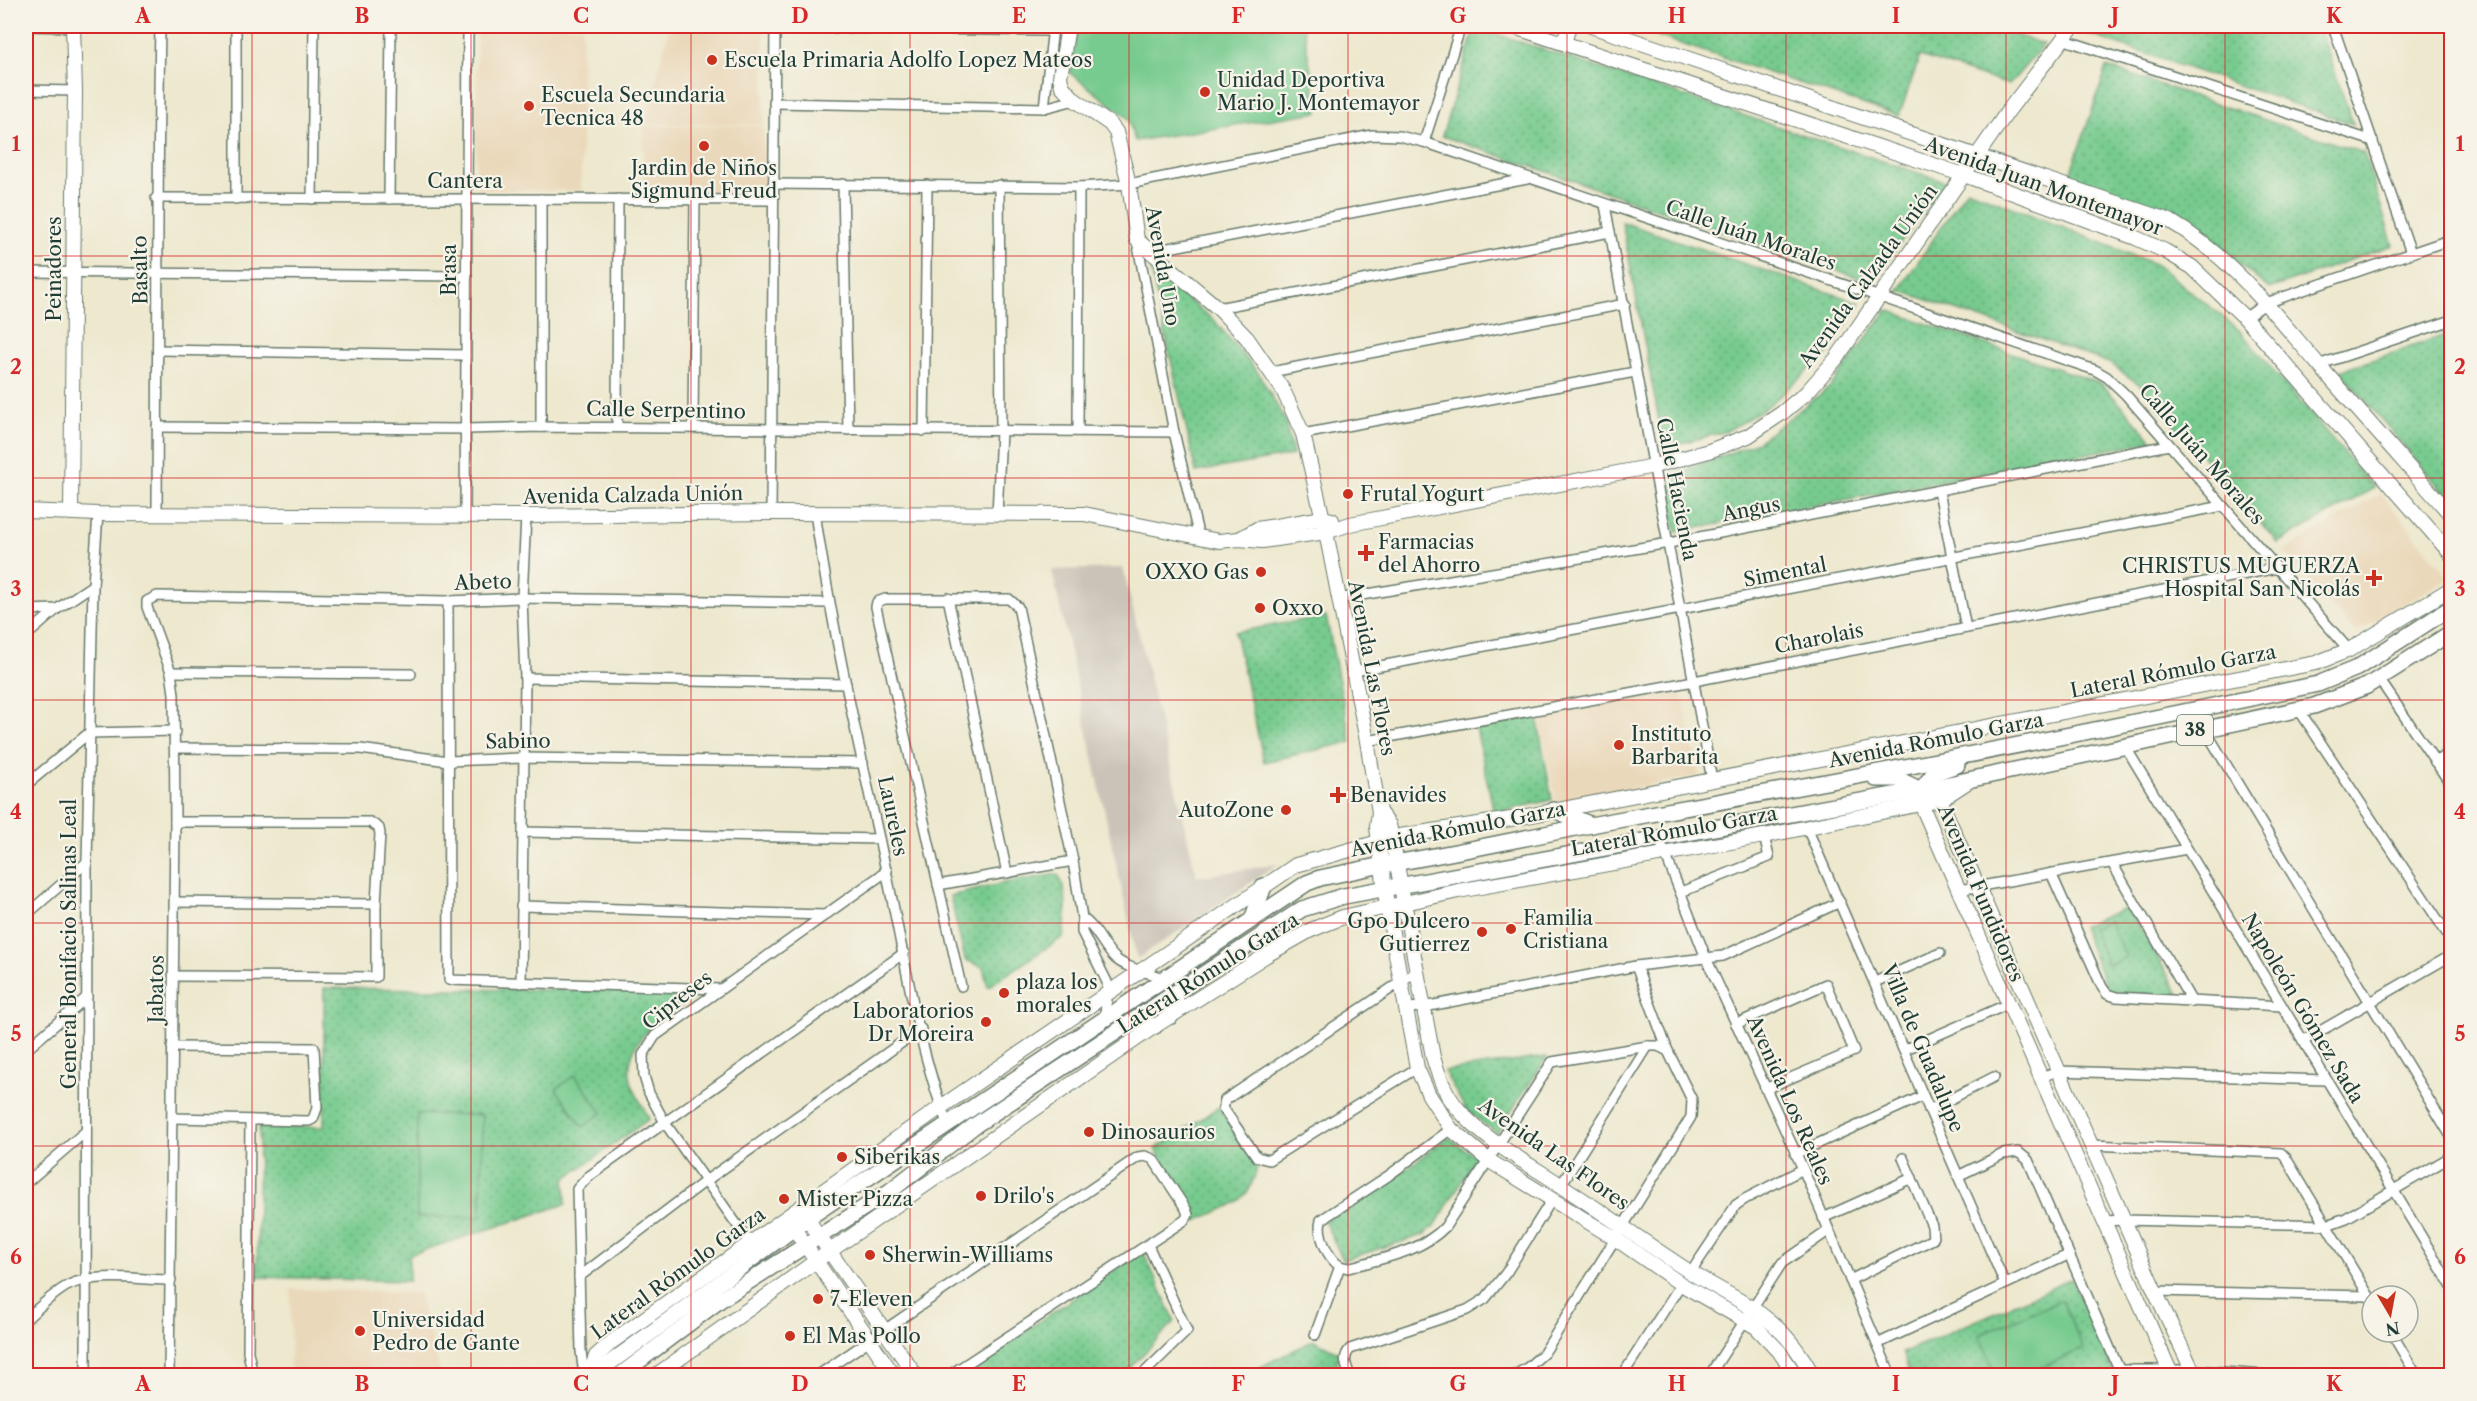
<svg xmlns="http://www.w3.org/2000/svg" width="2477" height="1401" font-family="'Libre Caslon Text',serif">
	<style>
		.built { fill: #ead8ba }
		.industrial { fill: #cac3b8 }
		.grass { fill: url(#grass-dots); stroke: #4b8462; stroke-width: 1.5 }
		.pitch { fill: #77cb8f; stroke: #4b8462; stroke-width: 1.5 }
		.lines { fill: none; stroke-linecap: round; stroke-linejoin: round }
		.street-casing { stroke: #67796a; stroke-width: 12 }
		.secondary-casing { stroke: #67796a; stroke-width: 16 }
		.primary-casing { stroke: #67796a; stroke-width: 18 }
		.street { stroke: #fff; stroke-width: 9 }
		.secondary { stroke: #fff; stroke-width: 14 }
		.primary { stroke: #fff; stroke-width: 15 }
		.grid { fill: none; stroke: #d62828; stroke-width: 1.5; stroke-opacity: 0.55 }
		.poi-dot { fill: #c8321e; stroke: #f7f3e8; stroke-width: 2 }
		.labels { text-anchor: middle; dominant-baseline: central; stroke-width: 4.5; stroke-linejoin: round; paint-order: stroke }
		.shield { fill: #f7f3e8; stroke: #60746a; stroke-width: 1.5 }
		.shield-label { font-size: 18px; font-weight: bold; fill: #1f3d34 }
		.poi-label { font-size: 20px; fill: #1f3d34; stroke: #f7f3e8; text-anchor: start }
		.street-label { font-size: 20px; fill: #1f3d34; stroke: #f7f3e8 }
		.neatline { fill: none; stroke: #d62828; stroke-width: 2 }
		.grid-label { font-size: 20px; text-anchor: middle; font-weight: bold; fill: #d62828 }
	</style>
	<defs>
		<pattern id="grass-dots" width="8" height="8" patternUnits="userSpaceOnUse" patternTransform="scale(1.5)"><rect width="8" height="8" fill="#77cb8f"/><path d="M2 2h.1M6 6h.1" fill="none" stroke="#61a676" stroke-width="1.8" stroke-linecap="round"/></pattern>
	</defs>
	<rect width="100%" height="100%" fill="#f7f3e8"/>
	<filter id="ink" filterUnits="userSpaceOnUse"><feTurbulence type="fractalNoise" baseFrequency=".0167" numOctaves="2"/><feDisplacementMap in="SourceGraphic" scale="12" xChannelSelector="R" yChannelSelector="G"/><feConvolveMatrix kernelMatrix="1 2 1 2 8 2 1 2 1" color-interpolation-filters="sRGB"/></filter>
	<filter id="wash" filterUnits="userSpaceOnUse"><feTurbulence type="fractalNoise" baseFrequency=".008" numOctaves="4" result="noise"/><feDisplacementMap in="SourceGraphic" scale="24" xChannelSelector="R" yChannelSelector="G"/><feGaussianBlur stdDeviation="1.35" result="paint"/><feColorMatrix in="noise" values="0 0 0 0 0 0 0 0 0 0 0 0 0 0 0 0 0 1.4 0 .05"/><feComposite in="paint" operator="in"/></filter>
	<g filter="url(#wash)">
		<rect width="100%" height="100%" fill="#ede8ce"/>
		<!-- built -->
		<g class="built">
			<path d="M477,26H582L581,191L484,190L476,187Z"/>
			<path d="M670,26H764V125L644,124Z"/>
			<path d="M644,126H764L763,189L760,192L643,191Z"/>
			<path d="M2381,493L2449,578L2355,633L2284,551Z"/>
			<path d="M1681,689L1699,776L1556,802L1539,714Z"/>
			<path d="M291,1289L418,1293L441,1375H293L290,1369Z"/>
		</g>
		<!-- industrial -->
		<path class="industrial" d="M1123,568L1197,877L1278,864L1137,959L1052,570Z"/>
		<!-- grass -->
		<g class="grass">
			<path d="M1627,26H1988L2044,44L2009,85L1920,56L1899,116Z"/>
			<path d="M2090,26H2319L2353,124L2084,33Z"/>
			<path d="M1475,27L1946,182L1871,282L1442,136Z"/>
			<path d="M2107,67L2364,153L2393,245L2269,289L2199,230L2069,177Z"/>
			<path d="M1967,189L2157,265L2238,329L2374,488L2278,543L2140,385L2109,363L1899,290Z"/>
			<path d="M1622,222L1860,303L1827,354L1767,407L1727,431L1664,448Z"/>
			<path d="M1151,271L1214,320L1259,374L1285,420L1293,455L1196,472Z"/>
			<path d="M1887,310L2102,384L2153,441L1676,532L1667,477L1758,442L1831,386Z"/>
			<path d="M2451,333H2452L2451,501L2340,371Z"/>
			<path d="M1326,616L1351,742L1264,762L1235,632Z"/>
			<path d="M1537,716L1552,800L1494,813L1476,728Z"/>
			<path d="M1058,874C1068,892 1067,917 1063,937L988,987L983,967L965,960L950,896L1008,882Z"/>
			<path d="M2128,907L2180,996L2109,994L2082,926Z"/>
			<path d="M324,988L692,991L699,994C669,1015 621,1036 631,1081C634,1093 644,1107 649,1119L565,1179L566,1204L409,1255V1281L257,1277L259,1127H324Z"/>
			<path d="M1547,1057L1497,1133L1466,1110L1444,1071Z"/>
			<path d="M1219,1107L1257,1167C1249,1206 1228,1206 1196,1221L1193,1209L1155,1149Z"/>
			<path d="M1448,1137L1476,1157L1435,1226L1423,1235L1343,1260L1324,1220L1379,1190Z"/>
			<path d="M1143,1251L1175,1321L1123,1375L959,1376Z"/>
			<path d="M2072,1279L2115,1375H1912L1902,1353Z"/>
			<path d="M1314,1340L1339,1353L1337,1363L1341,1375H1254L1262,1366Z"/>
		</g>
		<!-- pitch -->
		<g class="pitch">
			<path d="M1078,26H1303L1318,112L1135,141L1128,118L1070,73Z"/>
			<path d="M2109,921L2126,957L2108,965L2092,929Z"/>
			<path d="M575,1075L602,1113L583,1127L556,1089Z"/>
			<path d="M417,1114L482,1115L481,1217H417Z"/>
			<path d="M2062,1300L2083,1349L2022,1375H1996L1979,1335Z"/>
		</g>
	</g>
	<g filter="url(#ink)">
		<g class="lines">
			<!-- street casing -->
			<g class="street-casing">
				<g id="street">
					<path d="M26,26L73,27"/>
					<path d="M2333,26L2411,253"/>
					<path d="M775,27L1052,31"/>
					<path d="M2062,39L2373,141"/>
					<path d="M26,90L75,91"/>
					<path d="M774,103L1044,108L1075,100"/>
					<path d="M1044,108L1053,27"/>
					<path d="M1424,142L1461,26"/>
					<path d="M773,184L1079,187L1129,184L1372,135L1399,136L1424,142L2095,370L2107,377L2126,395L2349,650"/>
					<path d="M843,184L848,430"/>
					<path d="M156,198L773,200"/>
					<path d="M236,199V26"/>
					<path d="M312,199L314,26"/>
					<path d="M389,199L391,26"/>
					<path d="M541,199V427"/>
					<path d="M1605,205L1712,780"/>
					<path d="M1137,241L1174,432L1199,538"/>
					<path d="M1153,251L1527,179"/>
					<path d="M26,272L467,276"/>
					<path d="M1218,308L1610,232"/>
					<path d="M2245,318L2266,303L2452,239"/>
					<path d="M158,350L466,355"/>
					<path d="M2318,365L2452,320"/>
					<path d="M1271,372L1625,304"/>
					<path d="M157,427L466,429L541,427L1174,432"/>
					<path d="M617,427L618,199"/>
					<path d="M693,428L695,200"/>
					<path d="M924,431L927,185"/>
					<path d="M1078,431L1079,187"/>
					<path d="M1303,434L1635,372"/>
					<path d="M1939,491L1966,628"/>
					<path d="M157,513C158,351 157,188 160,26"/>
					<path d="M771,513L775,26"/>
					<path d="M815,513C833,635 861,755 887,875C904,955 918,1047 947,1123"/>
					<path d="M465,515L468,26"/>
					<path d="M997,515L1001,431L999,185"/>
					<path d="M948,598L1007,873"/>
					<path d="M1338,599L1669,543L2169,445"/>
					<path d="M448,601L449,980L720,989"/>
					<path d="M26,610L57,609"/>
					<path d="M26,636L57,609L93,585"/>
					<path d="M1354,671L2223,506"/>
					<path d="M171,672L411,674"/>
					<path d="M525,678L846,684"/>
					<path d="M2379,679L2452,786"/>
					<path d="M2299,710L2452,941"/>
					<path d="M2204,728L2452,1138"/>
					<path d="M1367,741L1694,681L2277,568"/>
					<path d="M2125,746L2452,1287"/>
					<path d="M175,748L360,749L448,761L522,758L863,763"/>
					<path d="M2435,762L2452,751"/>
					<path d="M26,785L89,733L175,731"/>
					<path d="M1807,828L2005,1284"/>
					<path d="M523,832L879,839"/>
					<path d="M1659,838L1706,958L1803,1169L1891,1376"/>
					<path d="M2112,863L2192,1002"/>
					<path d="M2051,873L2102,987L2107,994L2116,997L2282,1006"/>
					<path d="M938,885L1073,861"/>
					<path d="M1959,890L2187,849"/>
					<path d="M1681,892L1769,857L1764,836"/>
					<path d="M175,902L376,904"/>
					<path d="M521,906L825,915"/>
					<path d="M26,915L87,862"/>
					<path d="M1082,918C1098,929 1102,945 1115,958C1127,969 1148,972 1163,978"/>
					<path d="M174,976L376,977V904L380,834L379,828L370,822H175"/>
					<path d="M1875,982L1940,953"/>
					<path d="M521,983L525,678L522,598L526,516"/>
					<path d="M961,986L876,607L877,602L885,599H1009L1018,607L1073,861L1082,918V932L1107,982L1108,992L1104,1019"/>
					<path d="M1406,1008L1424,1007L1636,966L1723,956L1840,902"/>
					<path d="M1736,1024L1826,984L1854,1051L1765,1089"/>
					<path d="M2303,1041L2452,955"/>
					<path d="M172,1047L314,1048L317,1108L313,1119L309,1121L173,1118"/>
					<path d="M26,1050L87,997"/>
					<path d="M1904,1050L2008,1004"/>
					<path d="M1417,1068L1269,1160L1257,1157L1223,1108L1225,1100L1417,971"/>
					<path d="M2041,1077L2058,1071L2325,1080"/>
					<path d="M1929,1110L1994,1077"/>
					<path d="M250,1120L248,1352L253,1376"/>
					<path d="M2091,1145L2281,1153L2286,1158L2372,1301"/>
					<path d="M1795,1154L1923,1096"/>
					<path d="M1958,1176L2003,1154L2018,1152L2028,1160L2122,1376"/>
					<path d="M26,1183L85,1132"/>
					<path d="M1561,1185L1648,1046"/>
					<path d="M1823,1218L1912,1178"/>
					<path d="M2104,1221L2124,1220L2327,1225L2346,1218L2452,1156"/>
					<path d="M750,1243L665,1123L649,1093L644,1076L643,1055L655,1036L887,871"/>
					<path d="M1340,1266L1348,1268C1381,1258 1420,1253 1445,1227L1552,1062L1648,1046H1658L1668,1051"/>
					<path d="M1340,1266C1328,1259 1317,1234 1321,1220L1388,1176L1451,1129"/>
					<path d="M1691,1272L1736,1205L1745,1199L1803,1169"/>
					<path d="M579,1277L707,1180L921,1029"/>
					<path d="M1850,1280L1933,1239L1932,1226L1903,1158"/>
					<path d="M2155,1291L2369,1296"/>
					<path d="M26,1319C39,1308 53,1293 69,1285C95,1272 142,1280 171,1280"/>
					<path d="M2391,1332L2417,1376"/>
					<path d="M1315,1335L1340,1266"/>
					<path d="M1877,1344L2068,1255"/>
					<path d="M2120,1370H2193L2280,1376"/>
					<path d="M86,1376L87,862L93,585L98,514"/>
					<path d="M169,1376L175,822L174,694L171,672L147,607V601L157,596L448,601L522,598L828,603"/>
					<path d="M584,1376L581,1351L577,1189L588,1177L904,953"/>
					<path d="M817,1376L1138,1157L1145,1156L1153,1159L1186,1209L1188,1215L1185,1220L948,1376"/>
					<path d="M1141,1376L1187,1331L1148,1245"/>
					<path d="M1350,1376C1346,1365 1342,1358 1350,1349L1467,1310L1485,1299L1506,1273L1551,1201"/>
					<path d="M1513,1376L1527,1368L1544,1353L1691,1117L1692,1100L1668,1051L1636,966"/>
					<path d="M1622,1376L1681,1284"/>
					<path d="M1709,1376L1782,1263L1828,1231"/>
				</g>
			</g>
			<!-- secondary casing -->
			<g class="secondary-casing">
				<g id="secondary">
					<path d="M1068,26L1060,77L1062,86L1075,100L1110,124L1116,132L1129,184L1137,240L1218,308L1247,338L1283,390L1303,434L1326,532L1367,741L1379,812L1377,827L1387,906L1417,1068L1429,1095L1451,1129L1488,1160L1616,1239L1681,1284L1756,1327L1779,1351L1796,1376"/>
					<path d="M1511,26L1964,175L2136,238L2165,251L2192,267L2245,318L2452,555"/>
					<path d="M1591,26L2170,221C2231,257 2272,311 2318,364C2362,415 2407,465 2452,516"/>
					<path d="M1564,43L1569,26"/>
					<path d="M26,511L98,514L526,516L771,513L1084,514L1219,541L1239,539L1262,541L1326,532L1350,524L1654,466L1709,451L1748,436L1782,413L1806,393L1836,359L2008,111L2073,26"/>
					<path d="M71,512L75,91L73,26"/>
					<path d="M1239,539L1257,529L1323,518L1332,520"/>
					<path d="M1934,797L1940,800L2155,1291L2195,1376"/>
					<path d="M1921,798V804L2172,1376"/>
					<path d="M1379,812L1389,825L1392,838L1433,1057C1439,1077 1445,1094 1459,1110C1487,1143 1530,1164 1565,1188C1607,1215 1648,1245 1690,1272C1744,1305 1781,1315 1813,1376"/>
					<path d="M801,1210L916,1376"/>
					<path d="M789,1221L894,1376"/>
					<path d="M589,1376L596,1356L613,1341L941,1107L1296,865L1400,836L1511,819L2316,663L2349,650L2452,588"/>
					<path d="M655,1376L830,1251L1155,1026L1265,956L1311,930L1343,917L1458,891L1764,836L1940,800L1969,781"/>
				</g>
			</g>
			<!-- primary casing -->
			<g class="primary-casing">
				<g id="primary">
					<path d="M1876,779H1898L1921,790"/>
					<path d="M1921,790L1934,773L1957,765"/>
					<path d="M1554,810L1592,825"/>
					<path d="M1253,917L1264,886"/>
					<path d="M1171,1016L1177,993"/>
					<path d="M1132,1022L1155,1026"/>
					<path d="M592,1376L808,1218L1307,883L1320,878L1382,865C1459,853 1535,835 1612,821C1848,779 2083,734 2318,684L2357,668L2452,607"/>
					<path d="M619,1376L720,1300L890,1191L974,1126L1302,909L1344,896L1921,790L2314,706L2367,686L2452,632"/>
				</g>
			</g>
			<!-- street -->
			<use href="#street" class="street"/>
			<!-- secondary -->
			<use href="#secondary" class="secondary"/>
			<!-- primary -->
			<use href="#primary" class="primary"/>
		</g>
	</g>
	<!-- grid -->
	<path class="grid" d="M252,26V1376M471,26V1376M691,26V1376M910,26V1376M1129,26V1376M1348,26V1376M1567,26V1376M1786,26V1376M2006,26V1376M2225,26V1376M26,256H2452M26,478H2452M26,700H2452M26,923H2452M26,1146H2452"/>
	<!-- markers -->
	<g class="poi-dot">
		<circle cx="712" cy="60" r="6"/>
		<circle cx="1205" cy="92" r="6"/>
		<circle cx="529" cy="106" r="6"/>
		<circle cx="704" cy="146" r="6"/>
		<circle cx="1348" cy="494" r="6"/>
		<path d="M1363 544h6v6h6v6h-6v6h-6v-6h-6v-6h6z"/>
		<circle cx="1261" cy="572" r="6"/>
		<path d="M2371 569h6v6h6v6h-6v6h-6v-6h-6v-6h6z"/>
		<circle cx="1260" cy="608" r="6"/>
		<circle cx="1619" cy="745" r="6"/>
		<path d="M1335 786h6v6h6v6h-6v6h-6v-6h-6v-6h6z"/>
		<circle cx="1286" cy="810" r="6"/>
		<circle cx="1511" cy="929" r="6"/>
		<circle cx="1482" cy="932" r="6"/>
		<circle cx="1004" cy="993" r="6"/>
		<circle cx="986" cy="1022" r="6"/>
		<circle cx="1089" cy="1132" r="6"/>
		<circle cx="842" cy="1157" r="6"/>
		<circle cx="981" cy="1196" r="6"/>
		<circle cx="784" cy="1199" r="6"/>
		<circle cx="870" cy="1255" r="6"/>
		<circle cx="818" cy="1299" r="6"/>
		<circle cx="360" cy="1331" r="6"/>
		<circle cx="790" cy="1336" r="6"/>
	</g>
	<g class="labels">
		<!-- shield labels -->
		<rect class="shield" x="2177" y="715" width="36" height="30" rx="4.5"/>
		<g class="shield-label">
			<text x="2195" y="730">38</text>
		</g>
		<!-- poi labels -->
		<g class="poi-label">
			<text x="724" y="60">Escuela Primaria Adolfo Lopez Mateos</text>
			<text x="1217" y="80">Unidad Deportiva<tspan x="1217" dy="23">Mario J. Montemayor</tspan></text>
			<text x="541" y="95">Escuela Secundaria<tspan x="541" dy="23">Tecnica 48</tspan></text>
			<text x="704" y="168" text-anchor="middle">Jardin de Niños<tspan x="704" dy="23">Sigmund Freud</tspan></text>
			<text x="1360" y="494">Frutal Yogurt</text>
			<text x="1378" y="542">Farmacias<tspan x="1378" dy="23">del Ahorro</tspan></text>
			<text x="2360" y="566" text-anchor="end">CHRISTUS MUGUERZA<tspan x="2360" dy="23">Hospital San Nicolás</tspan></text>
			<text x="1249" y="572" text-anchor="end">OXXO Gas</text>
			<text x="1272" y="608">Oxxo</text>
			<text x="1631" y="734">Instituto<tspan x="1631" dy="23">Barbarita</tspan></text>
			<text x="1350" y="795">Benavides</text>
			<text x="1274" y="810" text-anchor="end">AutoZone</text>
			<text x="1523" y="918">Familia<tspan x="1523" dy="23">Cristiana</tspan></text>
			<text x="1470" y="921" text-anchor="end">Gpo Dulcero<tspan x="1470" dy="23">Gutierrez</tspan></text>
			<text x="1016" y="982">plaza los<tspan x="1016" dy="23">morales</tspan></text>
			<text x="974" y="1011" text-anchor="end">Laboratorios<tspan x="974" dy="23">Dr Moreira</tspan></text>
			<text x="1101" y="1132">Dinosaurios</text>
			<text x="854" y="1157">Siberikas</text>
			<text x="993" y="1196">Drilo's</text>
			<text x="796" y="1199">Mister Pizza</text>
			<text x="882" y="1255">Sherwin-Williams</text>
			<text x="830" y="1299">7-Eleven</text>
			<text x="372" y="1320">Universidad<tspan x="372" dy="23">Pedro de Gante</tspan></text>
			<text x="802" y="1336">El Mas Pollo</text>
		</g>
		<!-- street labels -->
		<g class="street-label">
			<text x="465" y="181">Cantera</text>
			<text transform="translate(2044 186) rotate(20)">Avenida Juan Montemayor</text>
			<text transform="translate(1751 235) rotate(19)">Calle Juán Morales</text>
			<text transform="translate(1163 266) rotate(80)">Avenida Uno</text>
			<text transform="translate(54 269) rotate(-90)">Peinadores</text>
			<text transform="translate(140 270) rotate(-91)">Basalto</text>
			<text transform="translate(449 270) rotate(-90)">Brasa</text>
			<text transform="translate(1868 276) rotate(-54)">Avenida Calzada Unión</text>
			<text transform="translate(666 410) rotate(1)">Calle Serpentino</text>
			<text transform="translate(2202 454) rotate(49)">Calle Juán Morales</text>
			<text transform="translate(1677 489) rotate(79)">Calle Hacienda</text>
			<text transform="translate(633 495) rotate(-1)">Avenida Calzada Unión</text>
			<text transform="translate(1751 509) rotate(-11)">Angus</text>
			<text transform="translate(1785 572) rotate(-11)">Simental</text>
			<text transform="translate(483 582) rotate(-2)">Abeto</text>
			<text transform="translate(1819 638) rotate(-11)">Charolais</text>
			<text transform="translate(1372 668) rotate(79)">Avenida Las Flores</text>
			<text transform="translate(2173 671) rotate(-11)">Lateral Rómulo Garza</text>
			<text transform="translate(1936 740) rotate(-11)">Avenida Rómulo Garza</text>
			<text transform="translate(518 741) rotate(-1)">Sabino</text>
			<text transform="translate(893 816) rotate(78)">Laureles</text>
			<text transform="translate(1458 829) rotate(-11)">Avenida Rómulo Garza</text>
			<text transform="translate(1674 831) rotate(-10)">Lateral Rómulo Garza</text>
			<text transform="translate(1981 893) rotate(67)">Avenida Fundidores</text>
			<text transform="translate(69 944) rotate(-90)">General Bonifacio Salinas Leal</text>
			<text transform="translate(1208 973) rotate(-32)">Lateral Rómulo Garza</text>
			<text transform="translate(156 989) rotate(-89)">Jabatos</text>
			<text transform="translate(677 1000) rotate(-38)">Cipreses</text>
			<text transform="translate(2303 1008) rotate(59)">Napoleón Gómez Sada</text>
			<text transform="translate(1923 1048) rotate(67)">Villa de Guadalupe</text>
			<text transform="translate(1790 1100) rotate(66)">Avenida Los Reales</text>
			<text transform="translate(1554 1154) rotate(35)">Avenida Las Flores</text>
			<text transform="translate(678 1273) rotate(-36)">Lateral Rómulo Garza</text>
		</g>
	</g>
	<!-- margin -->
	<rect width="2477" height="1401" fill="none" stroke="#f7f3e8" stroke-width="66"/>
	<!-- north arrow -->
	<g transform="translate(2390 1314) rotate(170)"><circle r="28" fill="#f7f3e8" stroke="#a1aaa0" stroke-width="1.5"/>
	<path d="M0-4.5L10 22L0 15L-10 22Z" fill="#c8321e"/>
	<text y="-9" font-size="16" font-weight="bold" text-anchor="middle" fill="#1f3d34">N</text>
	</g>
	<rect x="33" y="33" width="2411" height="1335" class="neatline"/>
	<g class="grid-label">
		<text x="143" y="23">A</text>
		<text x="362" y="23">B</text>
		<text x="581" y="23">C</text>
		<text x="800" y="23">D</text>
		<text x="1019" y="23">E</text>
		<text x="1238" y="23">F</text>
		<text x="1458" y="23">G</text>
		<text x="1677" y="23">H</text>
		<text x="1896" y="23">I</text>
		<text x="2115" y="23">J</text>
		<text x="2334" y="23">K</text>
		<text x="16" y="151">1</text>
		<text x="2460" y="151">1</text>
		<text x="16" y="374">2</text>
		<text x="2460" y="374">2</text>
		<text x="16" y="596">3</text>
		<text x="2460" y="596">3</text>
		<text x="16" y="819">4</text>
		<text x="2460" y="819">4</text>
		<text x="16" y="1041">5</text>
		<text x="2460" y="1041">5</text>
		<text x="16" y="1264">6</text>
		<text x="2460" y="1264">6</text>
		<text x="143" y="1391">A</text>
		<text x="362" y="1391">B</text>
		<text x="581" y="1391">C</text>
		<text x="800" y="1391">D</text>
		<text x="1019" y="1391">E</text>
		<text x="1238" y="1391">F</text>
		<text x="1458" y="1391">G</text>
		<text x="1677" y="1391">H</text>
		<text x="1896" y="1391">I</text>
		<text x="2115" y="1391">J</text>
		<text x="2334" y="1391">K</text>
	</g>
</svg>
